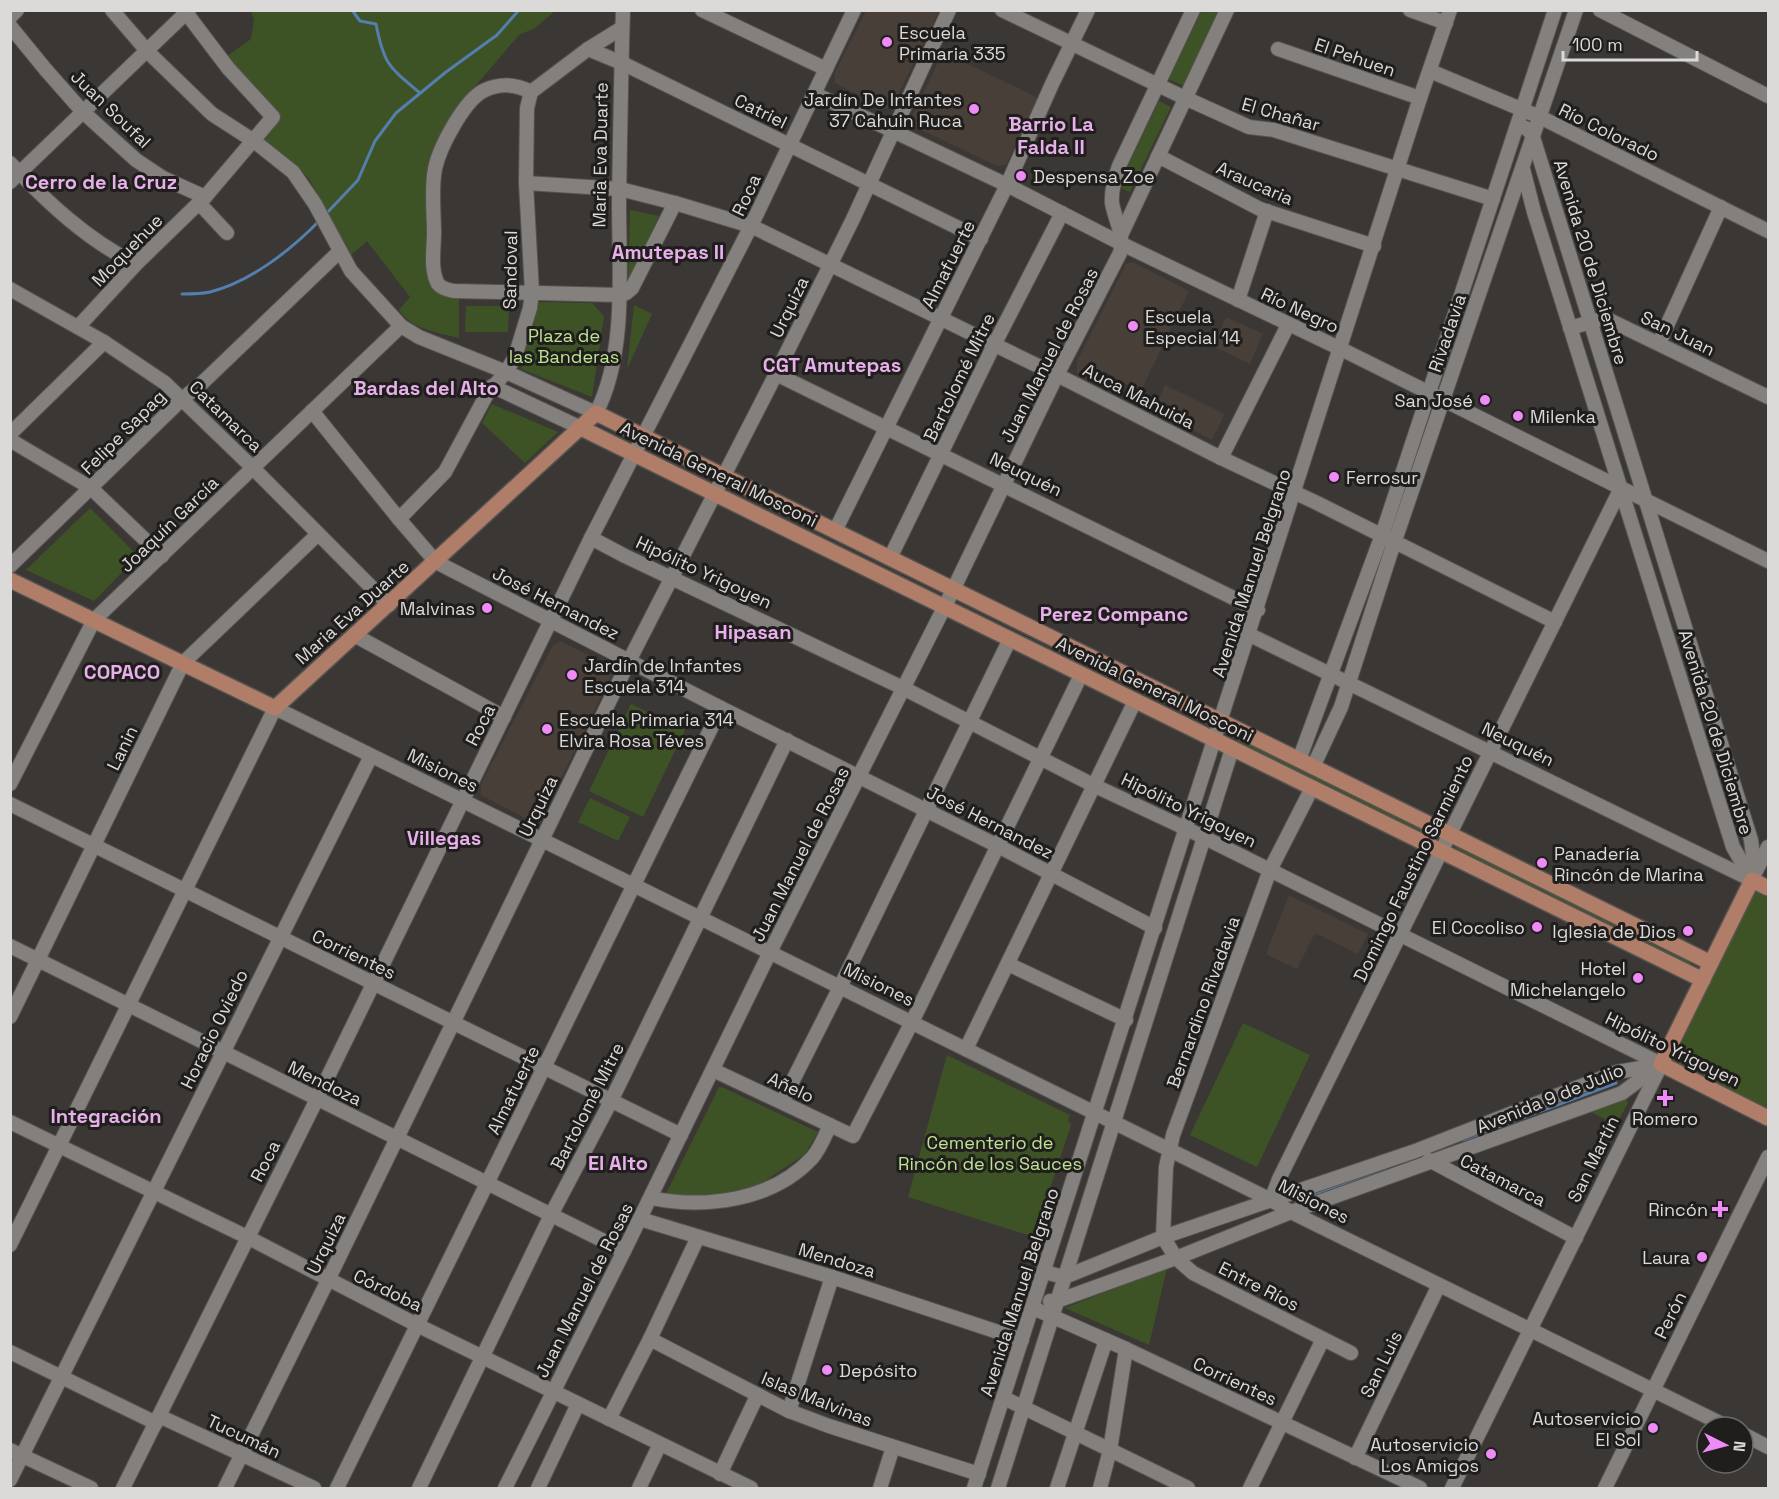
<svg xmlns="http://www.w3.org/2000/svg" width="1779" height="1499" font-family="'Space Grotesk',sans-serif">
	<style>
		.built { fill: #483f38 }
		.green { fill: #3e5325 }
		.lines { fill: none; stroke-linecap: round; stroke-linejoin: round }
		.stream { stroke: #547ead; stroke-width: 3 }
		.minor-casing { stroke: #555351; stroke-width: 16 }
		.major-casing { stroke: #555351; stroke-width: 18 }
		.minor { stroke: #84807d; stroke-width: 14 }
		.major { stroke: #b07e68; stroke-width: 15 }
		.poi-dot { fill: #ef8bf7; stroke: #201e1d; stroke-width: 2 }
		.labels { text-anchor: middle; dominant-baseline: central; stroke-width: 6; stroke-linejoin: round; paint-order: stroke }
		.poi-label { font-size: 18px; fill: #dcdad9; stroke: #201e1d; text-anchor: end }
		.street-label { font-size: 18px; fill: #dcdad9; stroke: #201e1d }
		.park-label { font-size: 18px; fill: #bce390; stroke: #201e1d }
		.neighbourhood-label { font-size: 20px; font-weight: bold; fill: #e7b0ea; stroke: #201e1d }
	</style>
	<rect width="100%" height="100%" fill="#3a3734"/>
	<!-- built -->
	<g class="built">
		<path d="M866,11H939L892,107L885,109L835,83L834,74Z"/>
		<path d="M943,52L1038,98L1006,165L997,166L913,126L910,120Z"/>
		<path d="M1133,262L1189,291L1135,403L1128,385L1105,372L1098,384L1077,373V361L1126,264Z"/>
		<path d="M1226,317L1263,334L1250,364L1213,346Z"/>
		<path d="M1165,385L1225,414L1212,440L1154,410Z"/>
		<path d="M560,641L611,667L612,675L541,819L532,822L481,795V784L553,645Z"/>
		<path d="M1289,895L1368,934L1358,954L1315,933L1297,969L1266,954Z"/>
	</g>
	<!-- green -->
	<g class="green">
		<path d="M251,11H555L535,28L519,35L466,97L441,136L431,273L459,296V338C437,332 412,330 399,310L410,297L367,241L350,256L309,179L293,162L261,139L276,120L226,57L251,39L254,20Z"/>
		<path d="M1202,11H1220L1184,86L1168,79Z"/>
		<path d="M1159,101L1171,107L1130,192L1118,187Z"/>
		<path d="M630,210L659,216L628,283Z"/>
		<path d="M537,302L592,303L604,316L592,397L521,369Z"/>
		<path d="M634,305L652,314L627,369Z"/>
		<path d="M466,306H509L508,332H465Z"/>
		<path d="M492,404L558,432L525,463L482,423Z"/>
		<path d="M90,508L138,556L94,601L26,570Z"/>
		<path d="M631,704L685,730L643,817L589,791Z"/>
		<path d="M1237,737L1438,835L1433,845L1237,748Z"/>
		<path d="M590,798L630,817L618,841L578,822Z"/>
		<path d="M1458,843L1693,958L1688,968L1452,854Z"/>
		<path d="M1755,890L1768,895V1112L1671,1062V1059Z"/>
		<path d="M1243,1023L1310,1055L1257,1167L1190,1135Z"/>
		<path d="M947,1055L1070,1115L1068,1120L1071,1125L1034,1237L908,1197Z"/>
		<path d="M719,1087L724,1088L818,1132L805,1154L756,1187L703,1197L664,1198Z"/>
		<path d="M1623,1099H1626L1628,1103L1616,1125L1589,1111Z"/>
		<path d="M1167,1268L1149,1345L1065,1308Z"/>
	</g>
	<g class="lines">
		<!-- stream -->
		<g class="stream">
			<path d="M352,10L360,21L376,24C384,65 389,67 420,93"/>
			<path d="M325,215L358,180L375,141L396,113L446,72L497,35L519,10"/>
			<path d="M182,294C191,294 201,294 210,292C250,282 291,250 319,221"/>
			<path d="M1463,1140L1616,1083"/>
			<path d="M1296,1201L1385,1168"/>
		</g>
		<!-- minor casing -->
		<g class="minor-casing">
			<g id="minor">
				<path d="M112,10L147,51L212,114L254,141L293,172L315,204L351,271L401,326L419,337L506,372L596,413C627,354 619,268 619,202C620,138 621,74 623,10"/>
				<path d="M702,10L826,69"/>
				<path d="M1002,10L1185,98L1249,127L1274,130L1493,199"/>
				<path d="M1410,10L1446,23"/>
				<path d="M1600,10L1768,96"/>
				<path d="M10,17L17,10"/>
				<path d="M10,26L46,70L83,112L136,160L163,178L205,197"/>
				<path d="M588,49L622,63L981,239"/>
				<path d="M1278,49L1420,98"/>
				<path d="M1430,71L1540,117L1768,231"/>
				<path d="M531,92C516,84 499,83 483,91C464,101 439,148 435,169C431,187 434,214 434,233C434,248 430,270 438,284C442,289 449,290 454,291L619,295L626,293L632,288L675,203"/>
				<path d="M815,94L1007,185L1122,244L1341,349L1768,561"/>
				<path d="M1517,128C1526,125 1529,130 1533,137L1751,840L1753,856L1752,880"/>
				<path d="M1158,156L1260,209L1374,246"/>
				<path d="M10,163C47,202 87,240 136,264"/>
				<path d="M1523,169L1534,212L1733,847L1752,880"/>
				<path d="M10,182L189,10"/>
				<path d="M526,183L620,189L675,203L751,226L1069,381L1221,458L1317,503L1555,622"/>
				<path d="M199,203L227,233"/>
				<path d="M1121,235L1227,10"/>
				<path d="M10,289L104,342L165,383L253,468L389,605"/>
				<path d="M1238,300L1267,211"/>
				<path d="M78,327L136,264L205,197L273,117L228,68L184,10"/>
				<path d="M1570,328L1605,318L1768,397"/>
				<path d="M1659,343L1721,207"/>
				<path d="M776,374L1258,610"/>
				<path d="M492,386L579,427"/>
				<path d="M312,411L399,519L436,562L721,708L998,846L1155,928"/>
				<path d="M10,434L104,342"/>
				<path d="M10,440L91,488L162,556"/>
				<path d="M1221,458L1288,325"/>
				<path d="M399,519L445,472L487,394L506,372L515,357L530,308L532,292L526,183L527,108L531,92L588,49L622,28"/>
				<path d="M835,531L1007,185L1052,84L1088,10"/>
				<path d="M591,538L625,556L903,688L1093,785L1187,829L1661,1064"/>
				<path d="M890,558L994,345L1062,213"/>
				<path d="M10,566L182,399L200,385L340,251"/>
				<path d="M1250,635L1752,880"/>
				<path d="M356,636L504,717"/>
				<path d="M1299,760L1382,535L1555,10"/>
				<path d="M1313,767L1341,707L1390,555L1576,10"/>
				<path d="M10,784L94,620L401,326"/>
				<path d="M1312,788L1270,870L1173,1135L1166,1167L1163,1237L1176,1258L1193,1273L1351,1353"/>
				<path d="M10,804L681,1135"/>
				<path d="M1754,875L1768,847"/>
				<path d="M10,946L624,1251"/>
				<path d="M1008,964L1126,1020"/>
				<path d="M10,1017L183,663L318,534"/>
				<path d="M966,1049L1135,701"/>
				<path d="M713,1070L853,1136L912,1022L1081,675"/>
				<path d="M782,1102L840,987L1010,639"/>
				<path d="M10,1122L247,1237L417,1325L751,1488"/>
				<path d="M1429,1160L1576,1238"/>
				<path d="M651,1198C705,1209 772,1201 812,1158C820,1149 825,1136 830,1125"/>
				<path d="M1271,1200L1279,1179L1621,488"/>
				<path d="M640,1219L832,1277L1022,1340"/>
				<path d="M10,1245L275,708L1271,1200L1291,1212L1728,1427"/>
				<path d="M1044,1272L1064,1277L1072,1274L1163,1237L1418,1150L1617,1072L1659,1065"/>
				<path d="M1050,1301H1057L1176,1258L1291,1212L1622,1093L1661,1064"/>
				<path d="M1033,1308L1126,1349L1420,1488"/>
				<path d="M650,1339L789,1411L829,1426L979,1474"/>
				<path d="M10,1352L156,1423"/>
				<path d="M1004,1398L1188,1488"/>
				<path d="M789,1411L832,1277"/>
				<path d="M159,1416L314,1488"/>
				<path d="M609,1419L650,1339L698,1237"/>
				<path d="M1743,1434L1768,1447"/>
				<path d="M10,1450L91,1488"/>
				<path d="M1355,1458L1439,1285"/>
				<path d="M720,1474L757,1396"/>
				<path d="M10,1480L371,756"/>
				<path d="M123,1488L317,1099L591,538L751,226L854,10"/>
				<path d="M225,1488L328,1280L629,661L776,374L853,219L949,10"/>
				<path d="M337,1488L721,708"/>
				<path d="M419,1488L551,1215L611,1101L787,740"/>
				<path d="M505,1488L624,1251L770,952L953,590L1057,375L1120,253C1125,236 1115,220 1112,203C1111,190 1115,177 1119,166L1193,10"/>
				<path d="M538,1488L578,1404"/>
				<path d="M639,1488L660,1444"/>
				<path d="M880,1488L893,1447"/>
				<path d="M974,1488L1420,98L1450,10"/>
				<path d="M998,1488L1232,749"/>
				<path d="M1057,1488L1106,1340"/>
				<path d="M1100,1488L1110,1450L1126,1349"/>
				<path d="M1250,1488L1323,1339"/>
				<path d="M1452,1488L1659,1069"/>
				<path d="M1605,1488L1768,1157"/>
			</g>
		</g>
		<!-- major casing -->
		<g class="major-casing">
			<g id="major">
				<path d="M579,427L1703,980"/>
				<path d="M10,580L275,708L596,413L1711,963"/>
				<path d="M1768,888L1752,880L1661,1064L1768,1118"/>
			</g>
		</g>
		<!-- minor -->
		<use href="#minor" class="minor"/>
		<!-- major -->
		<use href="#major" class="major"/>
	</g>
	<!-- markers -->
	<g class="poi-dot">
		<circle cx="887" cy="42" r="6"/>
		<circle cx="974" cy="109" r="6"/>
		<circle cx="1021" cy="176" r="6"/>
		<circle cx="1133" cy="326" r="6"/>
		<circle cx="1485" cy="400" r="6"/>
		<circle cx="1518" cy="416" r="6"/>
		<circle cx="1334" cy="477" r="6"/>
		<circle cx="487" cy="608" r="6"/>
		<circle cx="572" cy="675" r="6"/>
		<circle cx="547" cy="729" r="6"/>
		<circle cx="1542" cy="863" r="6"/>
		<circle cx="1537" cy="927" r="6"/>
		<circle cx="1688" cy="931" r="6"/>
		<circle cx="1638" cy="978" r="6"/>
		<path d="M1662 1089h6v6h6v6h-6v6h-6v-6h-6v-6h6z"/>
		<path d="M1717 1200h6v6h6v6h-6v6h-6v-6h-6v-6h6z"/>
		<circle cx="1702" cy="1257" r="6"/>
		<circle cx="827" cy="1370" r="6"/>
		<circle cx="1653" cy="1428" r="6"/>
		<circle cx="1491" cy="1454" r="6"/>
	</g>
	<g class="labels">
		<!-- poi labels -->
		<g class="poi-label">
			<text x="899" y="32" text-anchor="start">Escuela<tspan x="899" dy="21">Primaria 335</tspan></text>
			<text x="962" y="99">Jardín De Infantes<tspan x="962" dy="21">37 Cahuin Ruca</tspan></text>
			<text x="1033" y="176" text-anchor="start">Despensa Zoe</text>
			<text x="1145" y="316" text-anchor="start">Escuela<tspan x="1145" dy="21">Especial 14</tspan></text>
			<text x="1473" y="400">San José</text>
			<text x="1530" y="416" text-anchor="start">Milenka</text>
			<text x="1346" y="477" text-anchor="start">Ferrosur</text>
			<text x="475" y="608">Malvinas</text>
			<text x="584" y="665" text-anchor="start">Jardín de Infantes<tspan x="584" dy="21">Escuela 314</tspan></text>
			<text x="559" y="719" text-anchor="start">Escuela Primaria 314<tspan x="559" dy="21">Elvira Rosa Téves</tspan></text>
			<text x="1554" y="853" text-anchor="start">Panadería<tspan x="1554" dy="21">Rincón de Marina</tspan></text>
			<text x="1525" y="927">El Cocoliso</text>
			<text x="1676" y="931">Iglesia de Dios</text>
			<text x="1626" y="968">Hotel<tspan x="1626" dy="21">Michelangelo</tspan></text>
			<text x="1665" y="1118" text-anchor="middle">Romero</text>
			<text x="1708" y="1209">Rincón</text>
			<text x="1690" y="1257">Laura</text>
			<text x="839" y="1370" text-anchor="start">Depósito</text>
			<text x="1641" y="1418">Autoservicio<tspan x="1641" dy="21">El Sol</tspan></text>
			<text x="1479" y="1444">Autoservicio<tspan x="1479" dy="21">Los Amigos</tspan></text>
		</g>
		<!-- street labels -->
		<g class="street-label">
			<text transform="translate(1355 57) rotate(19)">El Pehuen</text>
			<text transform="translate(111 109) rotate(44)">Juan Soufal</text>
			<text transform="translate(761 111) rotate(26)">Catriel</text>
			<text transform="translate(1281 114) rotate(16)">El Chañar</text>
			<text transform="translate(1609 132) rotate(26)">Río Colorado</text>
			<text transform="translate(600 155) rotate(-89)">Maria Eva Duarte</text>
			<text transform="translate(1255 183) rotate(24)">Araucaria</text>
			<text transform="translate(746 195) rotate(-65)">Roca</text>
			<text transform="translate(127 250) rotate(-46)">Moquehue</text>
			<text transform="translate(1591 262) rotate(73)">Avenida 20 de Diciembre</text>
			<text transform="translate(948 264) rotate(-63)">Almafuerte</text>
			<text transform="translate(510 270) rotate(-89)">Sandoval</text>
			<text transform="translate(789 307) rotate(-64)">Urquiza</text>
			<text transform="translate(1300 310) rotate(25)">Río Negro</text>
			<text transform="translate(1447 333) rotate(-71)">Rivadavia</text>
			<text transform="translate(1678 333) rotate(26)">San Juan</text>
			<text transform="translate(1049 355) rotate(-63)">Juan Manuel de Rosas</text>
			<text transform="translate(959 377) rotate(-64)">Bartolomé Mitre</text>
			<text transform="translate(1139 396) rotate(27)">Auca Mahuida</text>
			<text transform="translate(226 416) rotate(44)">Catamarca</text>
			<text transform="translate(123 432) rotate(-45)">Felipe Sapag</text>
			<text transform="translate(719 474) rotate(26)">Avenida General Mosconi</text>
			<text transform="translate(1026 474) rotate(26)">Neuquén</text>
			<text transform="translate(169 524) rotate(-44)">Joaquín García</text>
			<text transform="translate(704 572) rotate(25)">Hipólito Yrigoyen</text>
			<text transform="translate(1251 573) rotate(-72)">Avenida Manuel Belgrano</text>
			<text transform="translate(556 603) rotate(27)">José Hernandez</text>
			<text transform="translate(352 612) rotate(-42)">Maria Eva Duarte</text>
			<text transform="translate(1155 689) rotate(26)">Avenida General Mosconi</text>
			<text transform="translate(480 725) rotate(-63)">Roca</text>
			<text transform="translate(1716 732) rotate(73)">Avenida 20 de Diciembre</text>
			<text transform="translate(1518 744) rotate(26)">Neuquén</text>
			<text transform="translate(122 748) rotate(-64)">Lanin</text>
			<text transform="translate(443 770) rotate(26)">Misiones</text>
			<text transform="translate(538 806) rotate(-64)">Urquiza</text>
			<text transform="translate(1189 810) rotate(26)">Hipólito Yrigoyen</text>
			<text transform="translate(990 822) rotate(27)">José Hernandez</text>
			<text transform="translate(800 854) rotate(-63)">Juan Manuel de Rosas</text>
			<text transform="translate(1413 868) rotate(-64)">Domingo Faustino Sarmiento</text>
			<text transform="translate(354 954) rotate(26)">Corrientes</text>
			<text transform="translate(879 984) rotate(26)">Misiones</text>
			<text transform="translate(1203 1002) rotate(-70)">Bernardino Rivadavia</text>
			<text transform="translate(214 1029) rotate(-64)">Horacio Oviedo</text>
			<text transform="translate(1673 1049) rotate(26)">Hipólito Yrigoyen</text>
			<text transform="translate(325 1083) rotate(26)">Mendoza</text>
			<text transform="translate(791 1087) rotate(25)">Añelo</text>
			<text transform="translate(513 1090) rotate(-64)">Almafuerte</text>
			<text transform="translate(1550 1098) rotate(-22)">Avenida 9 de Julio</text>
			<text transform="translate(587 1106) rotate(-63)">Bartolomé Mitre</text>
			<text transform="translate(1593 1159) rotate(-64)">San Martín</text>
			<text transform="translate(265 1161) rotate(-63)">Roca</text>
			<text transform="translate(1503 1180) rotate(27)">Catamarca</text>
			<text transform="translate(1314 1201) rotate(27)">Misiones</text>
			<text transform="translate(326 1243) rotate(-64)">Urquiza</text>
			<text transform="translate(837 1260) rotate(17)">Mendoza</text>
			<text transform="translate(1259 1286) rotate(27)">Entre Ríos</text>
			<text transform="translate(388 1290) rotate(26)">Córdoba</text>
			<text transform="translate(584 1290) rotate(-63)">Juan Manuel de Rosas</text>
			<text transform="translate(1019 1292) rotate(-72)">Avenida Manuel Belgrano</text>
			<text transform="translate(1670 1315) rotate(-64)">Perón</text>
			<text transform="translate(1381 1364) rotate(-64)">San Luis</text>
			<text transform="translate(1235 1381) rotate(25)">Corrientes</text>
			<text transform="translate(817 1399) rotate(22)">Islas Malvinas</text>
			<text transform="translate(244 1436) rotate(25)">Tucumán</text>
		</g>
		<!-- park labels -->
		<g class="park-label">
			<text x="564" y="335">Plaza de<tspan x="564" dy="21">las Banderas</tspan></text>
			<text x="990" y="1142">Cementerio de<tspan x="990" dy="21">Rincón de los Sauces</tspan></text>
		</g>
		<!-- neighbourhood labels -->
		<g class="neighbourhood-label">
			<text x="1051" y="124">Barrio La<tspan x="1051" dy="23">Falda II</tspan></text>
			<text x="101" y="182">Cerro de la Cruz</text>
			<text x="668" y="252">Amutepas II</text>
			<text x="832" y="365">CGT Amutepas</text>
			<text x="426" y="388">Bardas del Alto</text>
			<text x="1114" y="614">Perez Companc</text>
			<text x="753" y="632">Hipasan</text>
			<text x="122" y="672">COPACO</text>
			<text x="444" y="838">Villegas</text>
			<text x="106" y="1116">Integración</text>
			<text x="618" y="1163">El Alto</text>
		</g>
	</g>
	<!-- border -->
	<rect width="1779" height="1499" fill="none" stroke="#dcdad9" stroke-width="24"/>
	<!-- north arrow -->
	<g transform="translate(1725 1445) rotate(96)"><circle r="28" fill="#201e1d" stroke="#6b6968" stroke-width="1.5"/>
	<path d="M0-4.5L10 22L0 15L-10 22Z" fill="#ef8bf7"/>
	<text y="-9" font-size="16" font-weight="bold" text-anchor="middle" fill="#dcdad9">N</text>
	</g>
	<!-- scale -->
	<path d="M1563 51v9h134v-9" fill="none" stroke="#dcdad9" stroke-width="3"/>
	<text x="1572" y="51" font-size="18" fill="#dcdad9" stroke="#201e1d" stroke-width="4.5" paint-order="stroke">100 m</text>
</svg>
